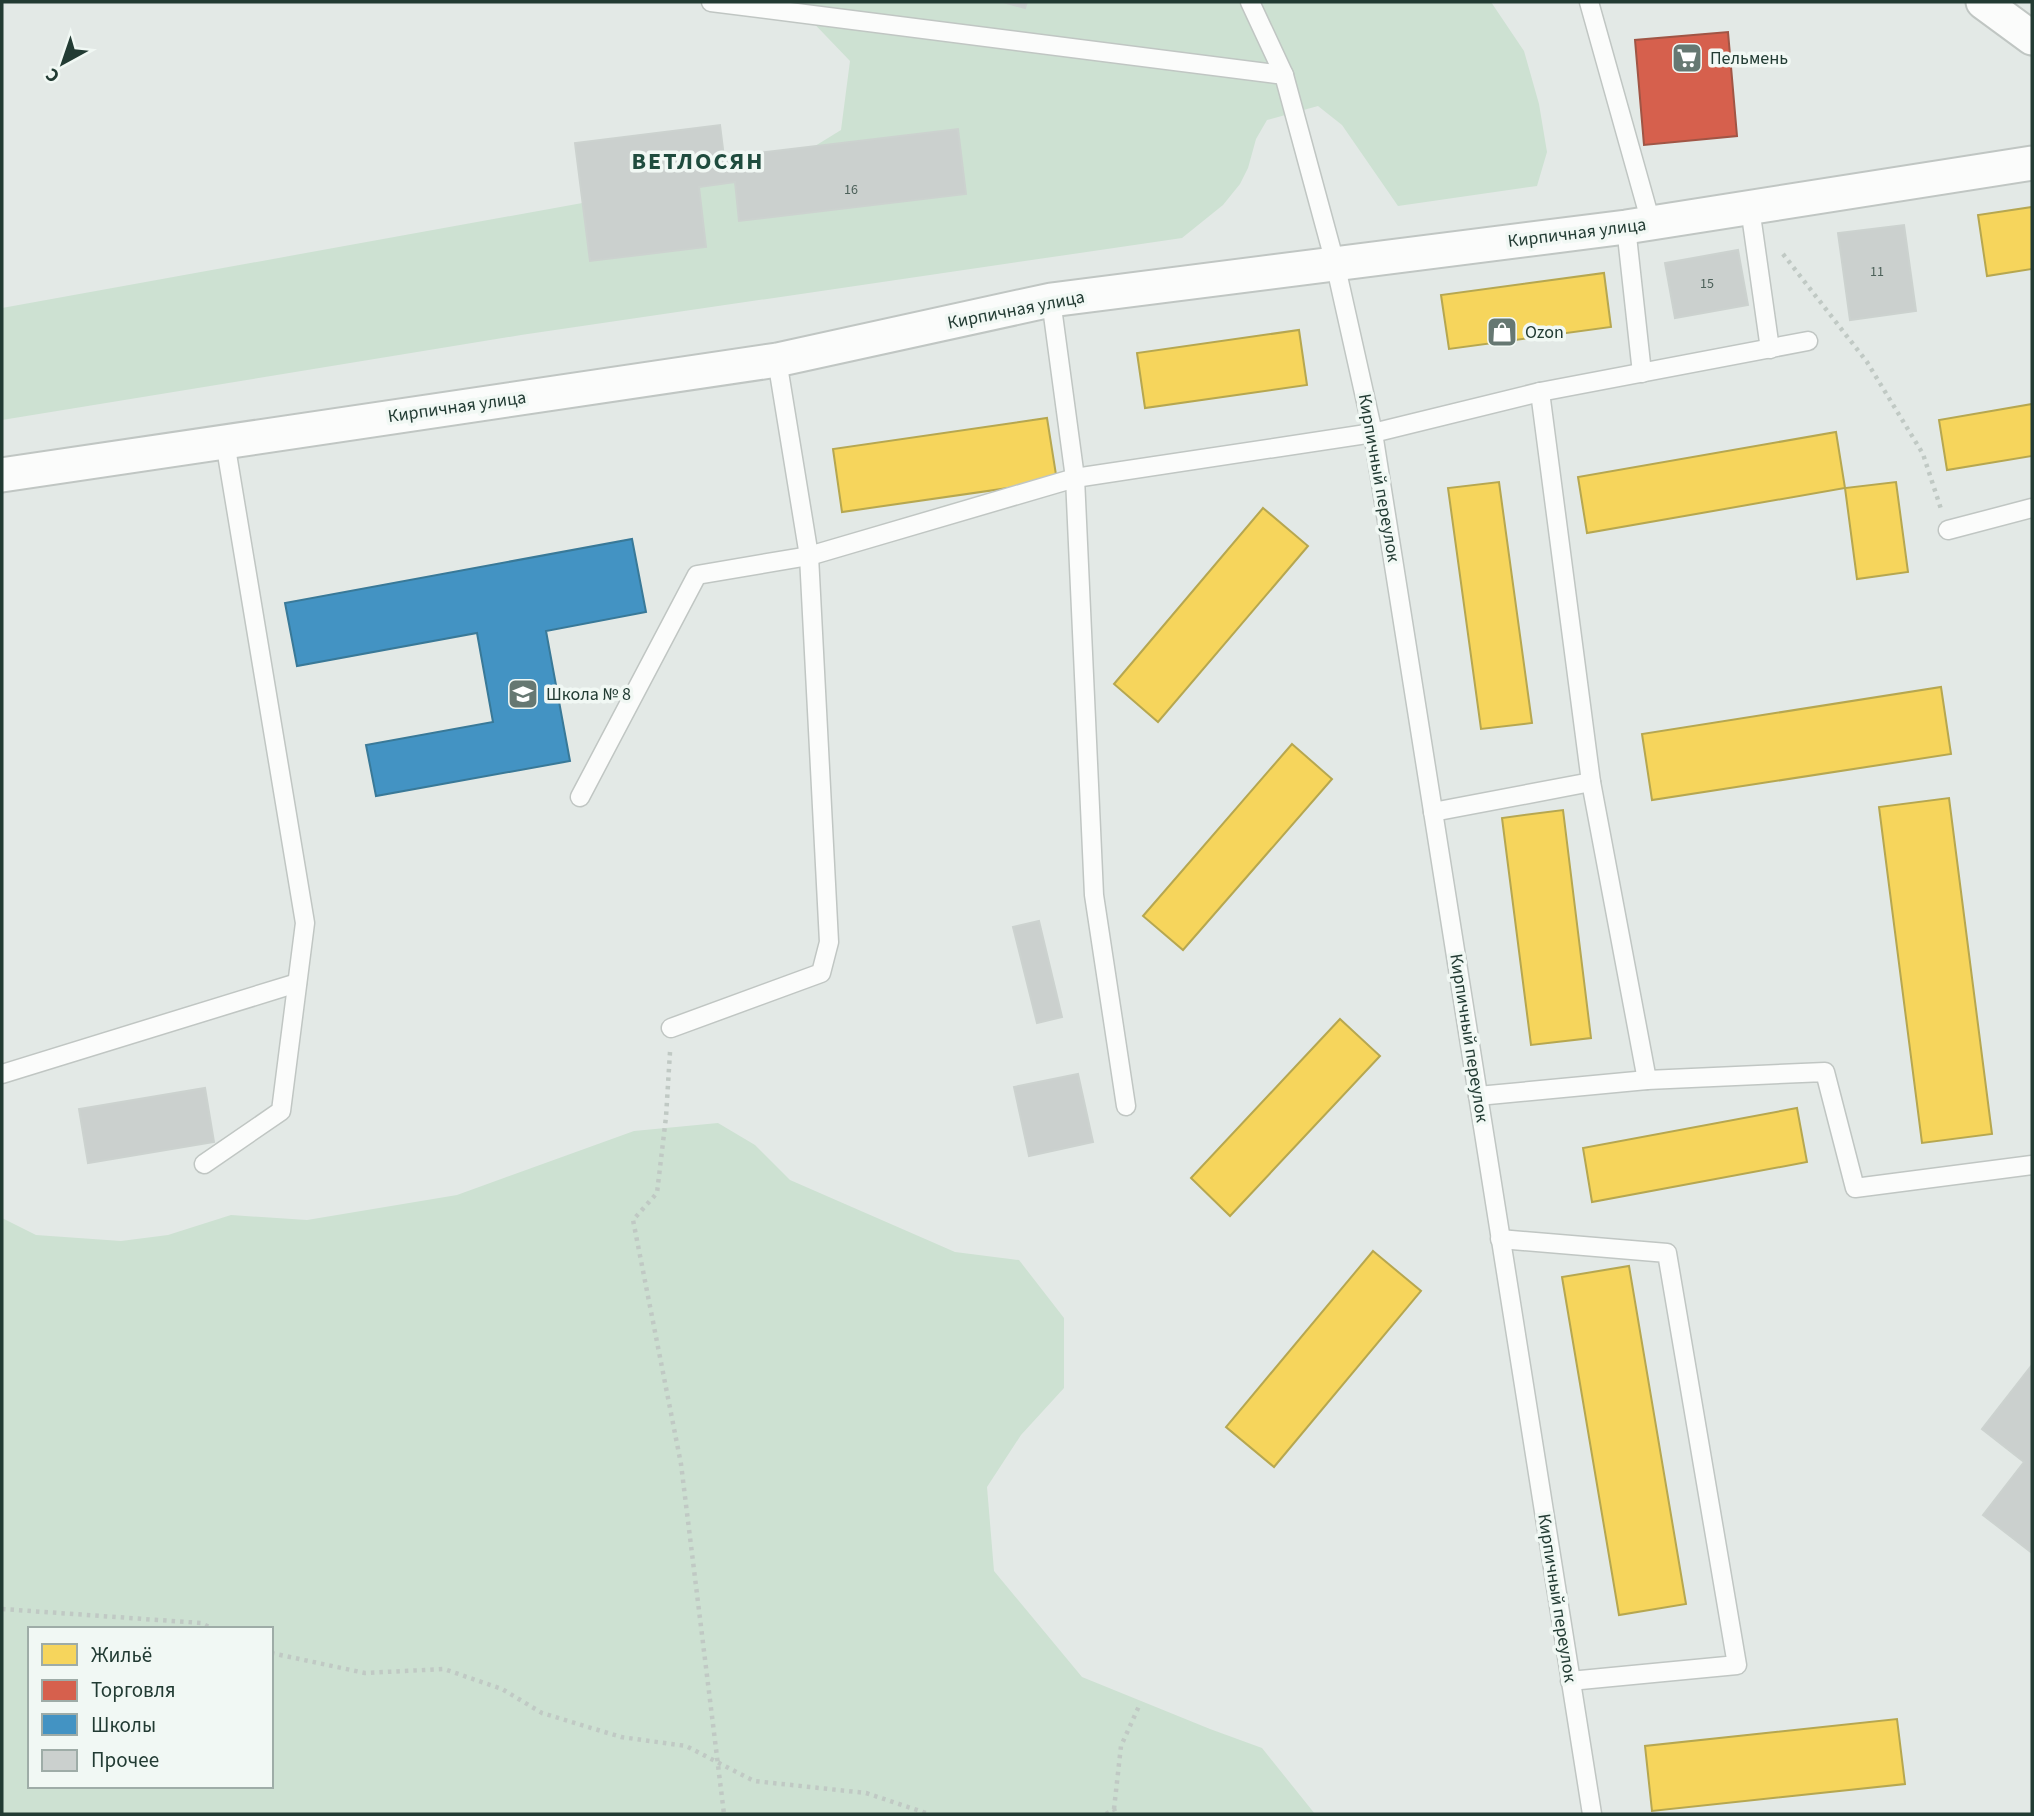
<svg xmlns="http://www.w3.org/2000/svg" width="2034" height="1816" font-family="'Source Sans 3',sans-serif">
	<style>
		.green { fill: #cde1d2; fill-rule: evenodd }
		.homes { fill: #f6d55c; stroke: #b6a750; stroke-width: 2 }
		.shops { fill: #d6604d; stroke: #a05545; stroke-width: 2 }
		.schools { fill: #4393c3; stroke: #397998; stroke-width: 2 }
		.building { fill: #cbd0ce; stroke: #ccd2cf; stroke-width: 2 }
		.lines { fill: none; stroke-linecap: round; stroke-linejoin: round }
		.lane-casing { stroke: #c0c6c3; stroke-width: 21 }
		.street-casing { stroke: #c0c6c3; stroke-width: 37 }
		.path { stroke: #c0c9c4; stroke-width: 4.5; stroke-dasharray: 3.5 5; stroke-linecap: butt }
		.lane { stroke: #fbfcfb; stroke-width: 18 }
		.street { stroke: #fbfcfb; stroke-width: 33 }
		.labels { text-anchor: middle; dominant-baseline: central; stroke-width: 7; stroke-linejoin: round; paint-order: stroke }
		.number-label { font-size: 14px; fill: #4d615a }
		.poi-label { font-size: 18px; fill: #223b33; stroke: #f1f8f4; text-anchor: start }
		.street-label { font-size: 18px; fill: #223b33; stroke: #f1f8f4 }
		.district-label { font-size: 24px; font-weight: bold; letter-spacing: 2px; fill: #1f4c3e; stroke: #f1f8f4 }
	</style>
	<rect width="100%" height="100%" fill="#e3e9e6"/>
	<!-- green -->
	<g class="green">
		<path d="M780,2H1491L1524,51L1539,104L1547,152L1537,186L1398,206L1342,125L1318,106L1267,120L1256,139L1248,168L1240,184L1223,205L1182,238L521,335L2,420V308L781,167L841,130L850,61L802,11Z"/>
		<path d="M718,1123L755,1145L790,1180L955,1252L1019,1260L1064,1318V1388L1021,1435L987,1487L994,1571L1082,1677L1210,1729L1262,1748L1315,1814H2V1218L36,1235L121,1241L168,1235L231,1215L307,1220L457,1195L634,1131ZM30,1629H271V1786H30Z"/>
	</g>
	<!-- homes -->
	<g class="homes">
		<path d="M2032,207V269L1987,276L1978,215Z"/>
		<path d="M1604,273L1611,327L1449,349L1441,295Z"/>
		<path d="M1299,330L1307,385L1145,408L1137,353Z"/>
		<path d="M2032,404V456L1947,470L1939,420Z"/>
		<path d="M1047,418L1057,481L842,512L833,449Z"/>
		<path d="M1836,432L1845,488L1587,533L1578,477Z"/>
		<path d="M1499,482L1532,723L1481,729L1448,488Z"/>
		<path d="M1896,482L1908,572L1857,579L1845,488Z"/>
		<path d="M1263,508L1308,546L1158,722L1114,684Z"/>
		<path d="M1941,687L1951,754L1652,800L1642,734Z"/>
		<path d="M1292,744L1332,779L1183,950L1143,916Z"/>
		<path d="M1949,798L1992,1134L1922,1143L1879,807Z"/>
		<path d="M1563,810L1591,1038L1531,1045L1502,818Z"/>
		<path d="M1340,1019L1380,1056L1230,1216L1191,1178Z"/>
		<path d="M1797,1108L1807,1162L1592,1202L1583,1148Z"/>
		<path d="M1373,1251L1421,1291L1274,1467L1226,1427Z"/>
		<path d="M1629,1266L1686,1604L1619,1615L1562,1277Z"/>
		<path d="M1897,1719L1905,1784L1652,1811L1645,1746Z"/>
	</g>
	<!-- shops -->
	<path class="shops" d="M1728,32L1737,136L1644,145L1635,40Z"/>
	<!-- schools -->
	<path class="schools" d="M632,539L646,612L546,631L570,761L376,796L366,745L493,722L477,633L297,666L285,603Z"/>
	<!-- building -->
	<g class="building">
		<path d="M1003,2H1027L1025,8Z"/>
		<path d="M720,125L724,157L958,129L966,194L739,221L735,182L699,187L706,247L590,261L575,143Z"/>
		<path d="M1904,225L1916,311L1850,320L1838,233Z"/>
		<path d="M1738,250L1748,305L1675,318L1665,263Z"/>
		<path d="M1039,921L1062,1017L1037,1023L1013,927Z"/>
		<path d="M1078,1074L1093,1142L1029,1156L1014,1087Z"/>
		<path d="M205,1088L214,1142L88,1163L79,1109Z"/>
		<path d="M2032,1365V1553L1983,1515L2024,1462L1982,1429Z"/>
	</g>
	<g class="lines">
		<!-- lane casing -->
		<g class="lane-casing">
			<g id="lane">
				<path d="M711,2L1284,75L1335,263L1373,433L1592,1814"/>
				<path d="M1250,2L1284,75"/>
				<path d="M1589,2L1651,223"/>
				<path d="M1750,208L1770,349"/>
				<path d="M1626,227L1642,373"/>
				<path d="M1051,300L1075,478L1094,895L1126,1106"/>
				<path d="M1540,392L1591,782L1647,1080"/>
				<path d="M1948,530L2032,508"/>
				<path d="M580,797L697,575L809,556L1075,478L1373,433L1540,392L1808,341"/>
				<path d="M1433,812L1591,782"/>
				<path d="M671,1028L821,973L829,942L809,556L777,360"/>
				<path d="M2,1074L297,983"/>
				<path d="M1478,1096L1647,1080L1825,1072L1855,1188L2032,1165"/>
				<path d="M204,1164L281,1111L305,923L225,442"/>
				<path d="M1500,1239L1667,1253L1737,1665L1570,1681"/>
			</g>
		</g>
		<!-- street casing -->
		<g class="street-casing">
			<g id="street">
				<path d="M1983,2L2032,38"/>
				<path d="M2,475L777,360L1051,300L1626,227L2032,163"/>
			</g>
		</g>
		<!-- path -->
		<g class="path">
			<path d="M1783,254L1867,362L1923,454L1941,509"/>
			<path d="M670,1052L666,1117L657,1193L633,1220L681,1464L724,1814"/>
			<path d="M2,1609L201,1623L213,1629"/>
			<path d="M271,1653L365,1673L444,1669L502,1689L542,1713L621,1737L686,1746L754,1781L866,1793L929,1814"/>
			<path d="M1114,1809L1121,1746L1139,1706"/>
			<path d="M1106,1814L1114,1809L1116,1814"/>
		</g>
		<!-- lane -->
		<use href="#lane" class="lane"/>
		<!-- street -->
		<use href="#street" class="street"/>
	</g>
	<!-- icons -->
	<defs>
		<g id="supermarket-square" transform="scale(1.575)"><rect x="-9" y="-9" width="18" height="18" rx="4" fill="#667872" stroke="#f1f8f4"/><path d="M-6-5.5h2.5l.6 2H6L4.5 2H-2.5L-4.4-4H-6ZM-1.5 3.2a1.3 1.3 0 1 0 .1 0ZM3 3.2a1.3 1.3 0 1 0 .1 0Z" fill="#fff"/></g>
		<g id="shop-square" transform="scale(1.575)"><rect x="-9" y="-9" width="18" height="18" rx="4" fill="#667872" stroke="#f1f8f4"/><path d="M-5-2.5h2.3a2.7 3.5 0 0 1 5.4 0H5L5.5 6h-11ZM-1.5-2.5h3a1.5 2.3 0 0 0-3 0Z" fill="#fff"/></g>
		<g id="school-square" transform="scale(1.575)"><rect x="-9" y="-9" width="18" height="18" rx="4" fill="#667872" stroke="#f1f8f4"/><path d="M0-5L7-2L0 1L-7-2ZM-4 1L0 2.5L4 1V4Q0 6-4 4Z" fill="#fff"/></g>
	</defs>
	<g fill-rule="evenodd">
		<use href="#supermarket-square" x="1687" y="58"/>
		<use href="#shop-square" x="1502" y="332"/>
		<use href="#school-square" x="523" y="694"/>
	</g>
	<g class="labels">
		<!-- number labels -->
		<g class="number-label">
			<text x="851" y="190">16</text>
			<text x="1877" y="272">11</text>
			<text x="1707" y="284">15</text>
		</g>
		<!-- poi labels -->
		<g class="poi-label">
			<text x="1710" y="58">Пельмень</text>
			<text x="1525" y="332">Ozon</text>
			<text x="546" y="694">Школа № 8</text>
		</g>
		<!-- street labels -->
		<g class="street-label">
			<text transform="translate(1577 233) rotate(-7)">Кирпичная улица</text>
			<text transform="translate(1016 310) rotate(-11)">Кирпичная улица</text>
			<text transform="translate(457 407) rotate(-8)">Кирпичная улица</text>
			<text transform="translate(1379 478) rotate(80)">Кирпичный переулок</text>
			<text transform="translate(1469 1038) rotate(81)">Кирпичный переулок</text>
			<text transform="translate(1557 1598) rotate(81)">Кирпичный переулок</text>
		</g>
		<!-- district labels -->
		<g class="district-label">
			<text x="698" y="161">ВЕТЛОСЯН</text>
		</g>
	</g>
	<!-- border -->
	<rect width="2034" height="1816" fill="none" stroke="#223b33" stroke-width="7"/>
	<!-- legend -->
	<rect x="28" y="1627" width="245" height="161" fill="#f1f8f4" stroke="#9eaca7" stroke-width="2"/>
	<rect x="42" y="1644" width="35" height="21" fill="#f6d55c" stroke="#9eaca7" stroke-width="2"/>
	<text x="91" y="1662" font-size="21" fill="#223b33">Жильё</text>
	<rect x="42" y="1680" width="35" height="21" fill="#d6604d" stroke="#9eaca7" stroke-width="2"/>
	<text x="91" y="1697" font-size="21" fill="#223b33">Торговля</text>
	<rect x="42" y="1714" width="35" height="21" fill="#4393c3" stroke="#9eaca7" stroke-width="2"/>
	<text x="91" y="1732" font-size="21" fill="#223b33">Школы</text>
	<rect x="42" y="1750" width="35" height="21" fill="#cbd0ce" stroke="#9eaca7" stroke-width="2"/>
	<text x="91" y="1767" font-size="21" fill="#223b33">Прочее</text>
	<!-- north arrow -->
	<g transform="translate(63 63) rotate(220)" stroke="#f1f8f4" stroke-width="5" paint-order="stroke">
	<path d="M0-5L12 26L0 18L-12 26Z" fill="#223b33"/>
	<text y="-10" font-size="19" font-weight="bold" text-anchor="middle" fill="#223b33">С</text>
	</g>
</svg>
